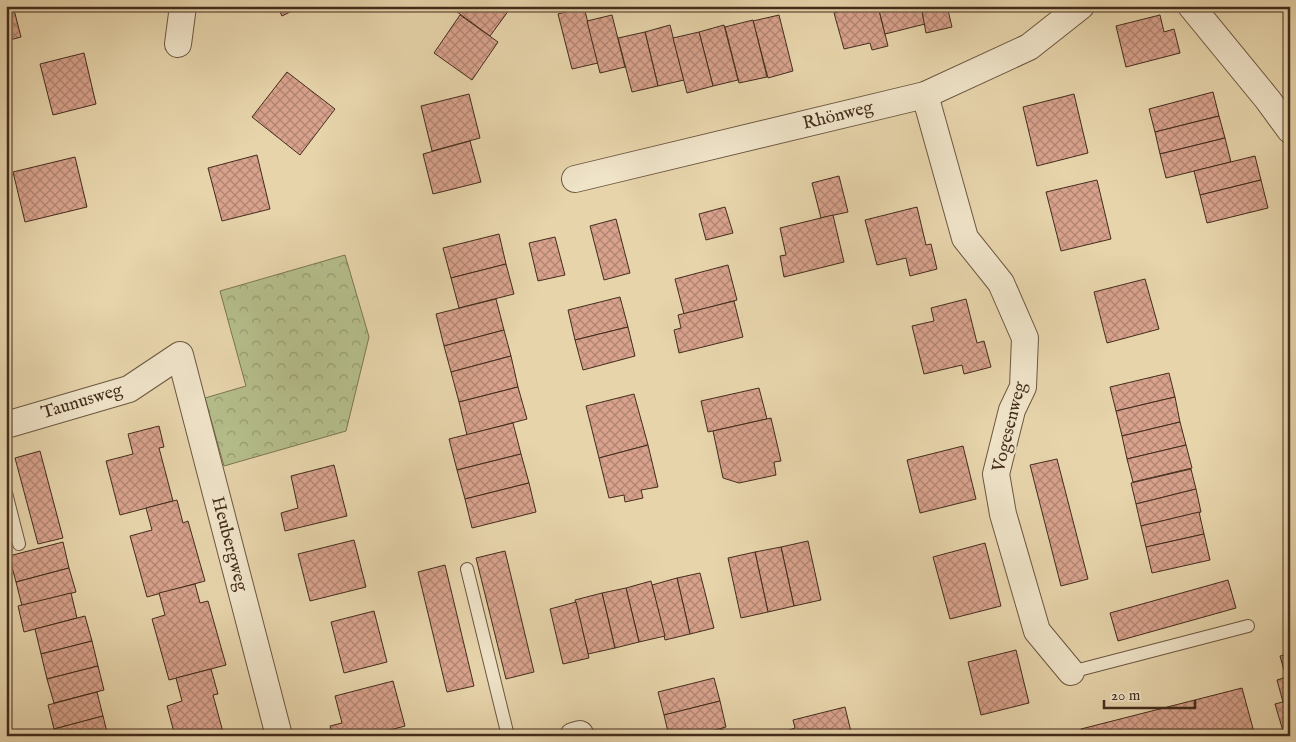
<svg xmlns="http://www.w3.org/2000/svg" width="1296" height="742" font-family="'IM FELL English',serif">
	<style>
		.forest { fill: url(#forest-crowns); stroke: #7c7553 }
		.building { fill: url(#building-cross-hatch); stroke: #432d1c }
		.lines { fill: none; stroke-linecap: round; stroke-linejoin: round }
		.service-casing { stroke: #6c5740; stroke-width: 14 }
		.minor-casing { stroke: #6c5740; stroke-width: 28 }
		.service { stroke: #efe3c8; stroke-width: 12 }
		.minor { stroke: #efe3c8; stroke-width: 26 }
		.labels { text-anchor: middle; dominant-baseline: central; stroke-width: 4.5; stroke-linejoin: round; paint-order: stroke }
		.street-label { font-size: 18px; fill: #432d1c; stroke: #efe3c8 }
	</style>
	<defs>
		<pattern id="forest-crowns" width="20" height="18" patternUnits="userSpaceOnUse" patternTransform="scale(1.25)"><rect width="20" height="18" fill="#b4bd8a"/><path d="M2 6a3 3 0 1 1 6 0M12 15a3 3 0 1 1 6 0" fill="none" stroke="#949a70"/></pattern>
		<pattern id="building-cross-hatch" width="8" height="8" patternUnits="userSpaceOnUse" patternTransform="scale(1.25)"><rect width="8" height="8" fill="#d8a28c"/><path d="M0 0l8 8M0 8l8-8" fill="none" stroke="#b18472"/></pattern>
	</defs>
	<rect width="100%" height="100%" fill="#e7d4ab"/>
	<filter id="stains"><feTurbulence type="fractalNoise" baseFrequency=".004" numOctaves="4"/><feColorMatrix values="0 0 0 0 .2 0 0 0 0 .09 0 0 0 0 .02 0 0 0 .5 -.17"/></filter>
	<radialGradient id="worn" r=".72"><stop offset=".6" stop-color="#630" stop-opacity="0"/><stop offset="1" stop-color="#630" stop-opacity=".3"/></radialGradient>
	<!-- forest -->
	<path class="forest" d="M345,255L369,337L346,431L224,466L205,398L246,386L220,291Z"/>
	<!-- building -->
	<g class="building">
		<path d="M6,6H13L21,37L6,41Z"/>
		<path d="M277,6H302L282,16Z"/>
		<path d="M449,6H512L490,36Z"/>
		<path d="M848,6H878L888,46L872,50L870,43L844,49L834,13L848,9Z"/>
		<path d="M878,6H921L925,24L885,34Z"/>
		<path d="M921,6H947L952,27L926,33Z"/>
		<path d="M584,7L598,63L572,69L558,14Z"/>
		<path d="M460,15L498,42L472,80L434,53Z"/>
		<path d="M612,15L625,67L600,73L587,21Z"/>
		<path d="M779,15L793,71L768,78L753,21Z"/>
		<path d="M1160,15L1164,32L1174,29L1180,53L1126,67L1116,26Z"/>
		<path d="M753,20L767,77L739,83L725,27Z"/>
		<path d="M670,25L684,80L658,86L645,32Z"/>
		<path d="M724,25L738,80L713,86L699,32Z"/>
		<path d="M645,32L658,86L632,92L618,38Z"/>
		<path d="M699,32L713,86L687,93L673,38Z"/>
		<path d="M84,53L96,104L53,115L40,64Z"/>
		<path d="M287,72L335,109L300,155L252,117Z"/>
		<path d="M1213,92L1219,116L1155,132L1149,109Z"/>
		<path d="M469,94L480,138L432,151L421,106Z"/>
		<path d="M1074,94L1088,153L1037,166L1023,107Z"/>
		<path d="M1219,116L1225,138L1160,154L1155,132Z"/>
		<path d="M1225,138L1231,162L1166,178L1160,154Z"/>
		<path d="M470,141L481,182L433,194L423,154Z"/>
		<path d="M257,155L270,209L222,221L208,168Z"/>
		<path d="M1255,156L1261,180L1200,195L1194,171Z"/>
		<path d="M75,157L87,207L25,222L13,172Z"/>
		<path d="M839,176L848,212L821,218L812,183Z"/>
		<path d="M1097,180L1111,239L1061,251L1046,192Z"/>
		<path d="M1261,180L1268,208L1207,223L1200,195Z"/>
		<path d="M725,207L733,233L706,240L699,214Z"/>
		<path d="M917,207L926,245L931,244L937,269L910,276L906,258L877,265L865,220Z"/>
		<path d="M833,215L844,262L784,277L780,256L786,255L780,228Z"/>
		<path d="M616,219L630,273L604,280L590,226Z"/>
		<path d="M499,234L506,264L451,278L443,248Z"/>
		<path d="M555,237L565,275L538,281L529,243Z"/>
		<path d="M506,264L514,294L459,308L451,278Z"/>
		<path d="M728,265L737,300L684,314L675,279Z"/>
		<path d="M1145,279L1159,329L1107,343L1094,292Z"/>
		<path d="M620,297L628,327L575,340L568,310Z"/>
		<path d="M496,299L504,330L444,346L436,314Z"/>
		<path d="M966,299L977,343L984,341L991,367L964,374L962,365L924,374L912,326L934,321L931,308Z"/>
		<path d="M734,301L743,337L679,353L674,330L681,328L678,315Z"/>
		<path d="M628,327L635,356L583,370L575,340Z"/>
		<path d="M504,330L511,356L451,372L444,346Z"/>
		<path d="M511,356L518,387L459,402L451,372Z"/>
		<path d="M1169,373L1175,397L1116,411L1110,387Z"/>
		<path d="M518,387L527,419L467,435L459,402Z"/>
		<path d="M759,388L767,419L708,432L701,401Z"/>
		<path d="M634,394L648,445L599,458L586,406Z"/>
		<path d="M1175,397L1180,422L1122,436L1116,411Z"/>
		<path d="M771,418L781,461L774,462L776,475L739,483L723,478L713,431Z"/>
		<path d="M1180,422L1186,445L1127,459L1122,436Z"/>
		<path d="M513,423L521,454L457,470L449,439Z"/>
		<path d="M159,426L164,447L159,448L173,501L120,515L106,461L133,454L128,434Z"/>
		<path d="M648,445L658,487L641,490L643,498L625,502L624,495L609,498L599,458Z"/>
		<path d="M1186,445L1192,468L1133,482L1127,459Z"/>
		<path d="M963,446L976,499L920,513L907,460Z"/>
		<path d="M40,451L63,538L38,544L15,458Z"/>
		<path d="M521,454L529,483L465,499L457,470Z"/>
		<path d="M1057,459L1088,579L1061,586L1030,465Z"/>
		<path d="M334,465L347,516L285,531L281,513L298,508L291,476Z"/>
		<path d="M1191,469L1196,489L1136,504L1131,483Z"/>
		<path d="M529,483L536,512L472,528L465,499Z"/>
		<path d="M1196,489L1201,512L1141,526L1136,504Z"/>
		<path d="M177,500L183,523L188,521L205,581L147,597L130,536L152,530L146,508Z"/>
		<path d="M1199,512L1204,534L1146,547L1141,526Z"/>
		<path d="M1204,534L1210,560L1152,573L1146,547Z"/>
		<path d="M354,540L366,587L310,601L298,554Z"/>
		<path d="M808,541L821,600L794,606L781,547Z"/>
		<path d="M63,542L69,568L16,582L9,556Z"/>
		<path d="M985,543L1001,606L950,619L933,557Z"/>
		<path d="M781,547L794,606L768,612L755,552Z"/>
		<path d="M505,551L534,672L506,679L476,558Z"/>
		<path d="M755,552L768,612L741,618L728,558Z"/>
		<path d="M445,565L474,686L447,692L418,572Z"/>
		<path d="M69,568L76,592L22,606L16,582Z"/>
		<path d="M700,573L714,628L690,634L677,578Z"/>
		<path d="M677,578L690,634L665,640L652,585Z"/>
		<path d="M1228,580L1236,608L1118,641L1110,613Z"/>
		<path d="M651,581L665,636L639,642L626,588Z"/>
		<path d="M195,584L200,603L208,601L226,665L169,680L152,619L165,615L159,593Z"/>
		<path d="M626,588L639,642L615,648L602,593Z"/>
		<path d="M71,593L77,618L24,632L18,606Z"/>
		<path d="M602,593L615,648L588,654L575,600Z"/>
		<path d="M576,602L589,658L563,664L550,609Z"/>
		<path d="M374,611L387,662L344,673L331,622Z"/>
		<path d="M85,616L92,641L41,654L35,629Z"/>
		<path d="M92,641L98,666L47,679L41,654Z"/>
		<path d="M1016,650L1029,703L981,715L968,662Z"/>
		<path d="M1290,654V676L1286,677L1280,656Z"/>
		<path d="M98,666L104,690L54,703L47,679Z"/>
		<path d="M211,669L218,694L213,695L224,736H175L167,706L182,701L176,678Z"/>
		<path d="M1290,676V700L1283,702L1277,680Z"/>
		<path d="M714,678L720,701L664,715L658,692Z"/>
		<path d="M393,681L405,726L368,736H333L330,726L342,723L335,696Z"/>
		<path d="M1242,688L1255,736H1082L1081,729Z"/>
		<path d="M97,692L103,716L54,729L48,705Z"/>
		<path d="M1290,700V729L1283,731L1275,704Z"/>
		<path d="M720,701L726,727L693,736H669L664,715Z"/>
		<path d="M845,707L852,736H790L789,730L795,728L793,720Z"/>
		<path d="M103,716L108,736H56L54,729Z"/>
		<path d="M723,729L724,736H693Z"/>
	</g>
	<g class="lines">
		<!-- service casing -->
		<g class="service-casing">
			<g id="service">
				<path d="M6,493L19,544"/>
				<path d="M467,569L508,736"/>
				<path d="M1071,672L1248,626"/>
			</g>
		</g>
		<!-- minor casing -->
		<g class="minor-casing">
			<g id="minor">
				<path d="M1191,6L1268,100L1290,130"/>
				<path d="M178,44L183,6"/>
				<path d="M925,95L965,238L1001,283L1025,338L1023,387L1012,410L996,474L1003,514L1037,631L1071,672"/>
				<path d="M575,179L925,95L1029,47L1081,6"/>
				<path d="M6,425L129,389L180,355L278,732"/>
				<path d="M573,736L580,734V736"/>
			</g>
		</g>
		<!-- service -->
		<use href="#service" class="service"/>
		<!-- minor -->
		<use href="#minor" class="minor"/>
	</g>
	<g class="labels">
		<!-- street labels -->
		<g class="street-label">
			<text transform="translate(838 116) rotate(-14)">Rhönweg</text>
			<text transform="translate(82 402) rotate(-17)">Taunusweg</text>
			<text transform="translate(1010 427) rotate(-76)">Vogesenweg</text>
			<text transform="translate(229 544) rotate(75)">Heubergweg</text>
		</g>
	</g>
	<!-- margin -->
	<rect width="1296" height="742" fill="none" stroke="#e7d4ab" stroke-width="25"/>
	<rect x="8" y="8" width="1281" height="727" fill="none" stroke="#432d1c" stroke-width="2.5"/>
	<rect x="12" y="12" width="1271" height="717" fill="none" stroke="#432d1c"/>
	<!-- scale -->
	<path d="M1104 700v8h91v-8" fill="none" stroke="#432d1c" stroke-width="2.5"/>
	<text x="1111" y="700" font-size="15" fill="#432d1c" stroke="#efe3c8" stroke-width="4" paint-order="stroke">20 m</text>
	<rect width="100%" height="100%" filter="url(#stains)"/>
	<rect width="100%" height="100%" fill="url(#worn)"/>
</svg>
